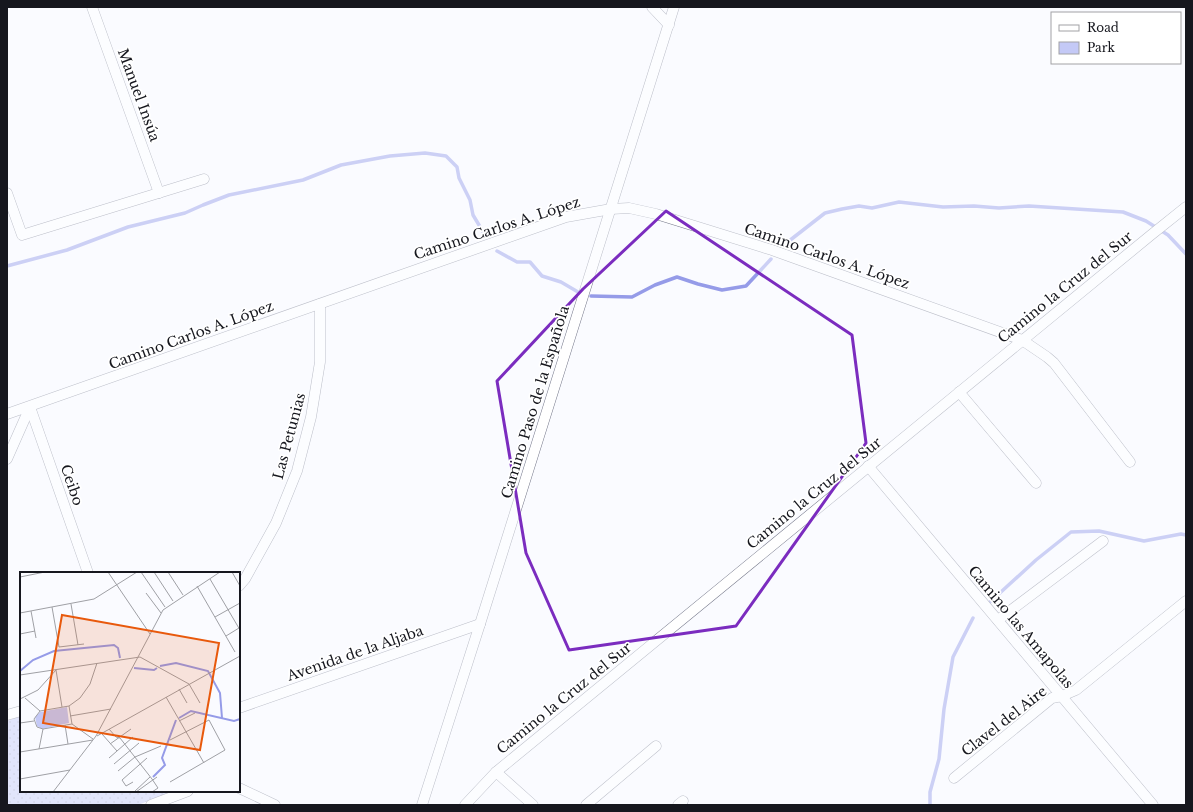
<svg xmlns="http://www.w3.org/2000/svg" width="1193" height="812" font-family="'Libre Baskerville',serif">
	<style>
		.green { fill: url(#green-dots) }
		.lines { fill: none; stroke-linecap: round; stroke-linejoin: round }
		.stream { stroke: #959be8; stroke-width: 3.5 }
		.minor-casing { stroke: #747789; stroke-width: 11 }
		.minor { stroke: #fff; stroke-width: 10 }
		.marked { fill: none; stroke: #7b2cbf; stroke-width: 3; stroke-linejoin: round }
		.labels { text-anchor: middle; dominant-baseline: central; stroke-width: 3.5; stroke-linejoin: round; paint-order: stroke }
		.street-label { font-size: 14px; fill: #16171e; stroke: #fff }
		.inset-river { fill: none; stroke: #959be8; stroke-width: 2 }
		.inset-road { fill: none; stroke: #9fa0a5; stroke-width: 1 }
		.view { fill: #e8590c; fill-opacity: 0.15; stroke: #e8590c; stroke-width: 2 }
		.inset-edge { fill: none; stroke: #16171e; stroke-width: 2 }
	</style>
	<defs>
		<pattern id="green-dots" width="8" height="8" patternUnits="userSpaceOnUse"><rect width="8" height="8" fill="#c4c9f6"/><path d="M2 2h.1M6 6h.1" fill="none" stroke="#a8acd2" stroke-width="1.8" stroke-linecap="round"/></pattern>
	</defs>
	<rect width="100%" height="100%" fill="#fafbff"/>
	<!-- green -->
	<path class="green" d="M21,716V791H174L138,805H7V721Z"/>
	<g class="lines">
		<!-- stream -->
		<g class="stream">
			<path d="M789,241L825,213L842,209L859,206L872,208L899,202L943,207L974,206L999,208L1029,206L1123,212L1146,221L1168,235L1186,254"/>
			<path d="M497,251L517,262H530L542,276L561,282L578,292"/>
			<path d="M7,266L67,250L128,227L185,213L203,205L229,195L303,180L341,165L390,156L425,153L446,156L457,167L459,178L470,200L473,215L485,235"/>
			<path d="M591,296L632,297L655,285L677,277L698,284L722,290L746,286L771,259"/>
			<path d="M990,602L1036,560L1071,532L1099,531L1144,541L1181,534L1186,535"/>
			<path d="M930,805V792L939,759L944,709L953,657L973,618"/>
		</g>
		<!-- minor casing -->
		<g class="minor-casing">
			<g id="minor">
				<path d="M92,7L159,193"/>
				<path d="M652,7L669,25"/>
				<path d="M7,193L22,235L204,179"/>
				<path d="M959,392L1036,483"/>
				<path d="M30,407L88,573"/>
				<path d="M7,414L566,217L611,209L629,208L656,214L772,250L1022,340L1047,357L1054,363L1130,462"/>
				<path d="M7,459L30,407"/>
				<path d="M868,466L1153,805"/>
				<path d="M239,586L245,579L276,523L297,471L311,417L320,362V304"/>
				<path d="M998,620L1103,541"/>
				<path d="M239,708L480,624"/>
				<path d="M7,715L21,711"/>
				<path d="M496,772L533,805"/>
				<path d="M954,778L1052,698L1062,696L1076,690L1186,601"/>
				<path d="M239,788L275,805"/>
				<path d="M151,805L188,791"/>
				<path d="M422,805L480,624L674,7"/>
				<path d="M465,805L496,772L1151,235L1186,207"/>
				<path d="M586,805L656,746"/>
				<path d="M678,805L683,801"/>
			</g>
		</g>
		<!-- minor -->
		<use href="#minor" class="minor"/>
	</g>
	<!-- marked area -->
	<path d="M0 0H1193V812H0ZM666,211L852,335L866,443L736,626L569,650L526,553L497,381L583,289Z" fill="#fafbff" fill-opacity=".55" fill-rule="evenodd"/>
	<path class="marked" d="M666,211L852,335L866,443L736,626L569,650L526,553L497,381L583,289Z"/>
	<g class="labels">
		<!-- street labels -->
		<g class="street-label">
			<text transform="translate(139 95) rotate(70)">Manuel Insúa</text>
			<text transform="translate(497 228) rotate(-18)">Camino Carlos A. López</text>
			<text transform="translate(827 256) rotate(19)">Camino Carlos A. López</text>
			<text transform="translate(1065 287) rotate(-39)">Camino la Cruz del Sur</text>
			<text transform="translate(191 335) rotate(-20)">Camino Carlos A. López</text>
			<text transform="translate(535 402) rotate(-73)">Camino Paso de la Española</text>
			<text transform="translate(289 436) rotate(-75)">Las Petunias</text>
			<text transform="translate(72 485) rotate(71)">Ceibo</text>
			<text transform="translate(814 493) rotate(-39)">Camino la Cruz del Sur</text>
			<text transform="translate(1021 627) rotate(50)">Camino las Amapolas</text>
			<text transform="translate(355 653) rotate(-19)">Avenida de la Aljaba</text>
			<text transform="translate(564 698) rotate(-39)">Camino la Cruz del Sur</text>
			<text transform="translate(1004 721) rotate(-38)">Clavel del Aire</text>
		</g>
	</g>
	<!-- overview -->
	<g transform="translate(20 572)">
		<rect width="220" height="220" fill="#fafbff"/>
		<path d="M47,135L49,151L22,157L17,154L15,145L20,140Z" fill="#c4c9f6"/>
		<path class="inset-river" d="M140,94L156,91L188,99L200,121L202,146M114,96L134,98L137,96M0,99L13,88L34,79L94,73L98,76L100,86M159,146L171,139L214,149L220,147M133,205L145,193L142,186L156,148"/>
		<path class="inset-road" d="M88,0L130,62M121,0L145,35M134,0L153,29M148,0L163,23M212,0L220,14M0,5L25,0M190,7L220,58M177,14L215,80M126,21L141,41M51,32L58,73M32,35L39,75L64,72M11,39L16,66M0,41L74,27L117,0M195,45L220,31M0,62L15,59M206,64L219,56M36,98L42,135M0,103L120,85L169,112L180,131M159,117L167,131M146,125L184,191M5,126L20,139M0,127L18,118L36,98M49,134L52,152M50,144L91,137M159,149L175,141M0,151L14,149M52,152L23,157L17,155L14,147L20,139L49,134L60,126L70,112L77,91M52,152L73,167M45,153L48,172M89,157L96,165L100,166L132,207L138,216L132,220M82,162L97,179M77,164L220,84M150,168L189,148L205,178L150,210M90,172L111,157M19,177L23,157M0,180L73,168M89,186L113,165M94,192L119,171M98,199L115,185L141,174M0,207L50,198M113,210L106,214L102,208L127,186M33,220L76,164L143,38L200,0M114,220L130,205M116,220L137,205"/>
		<path class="view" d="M42,43L199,71L180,178L23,151Z"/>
		<rect width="220" height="220" class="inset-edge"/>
	</g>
	<!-- border -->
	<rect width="1193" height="812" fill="none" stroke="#16171e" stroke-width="16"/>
	<!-- legend -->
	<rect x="1051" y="12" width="130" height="52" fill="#ffffff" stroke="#a2a2a5"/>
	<rect x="1059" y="25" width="20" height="6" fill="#ffffff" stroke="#a2a2a5"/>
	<text x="1087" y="32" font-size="12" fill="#16171e">Road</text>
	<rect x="1059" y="42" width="20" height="12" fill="#c4c9f6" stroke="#a2a2a5"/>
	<text x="1087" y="52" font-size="12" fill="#16171e">Park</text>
</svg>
